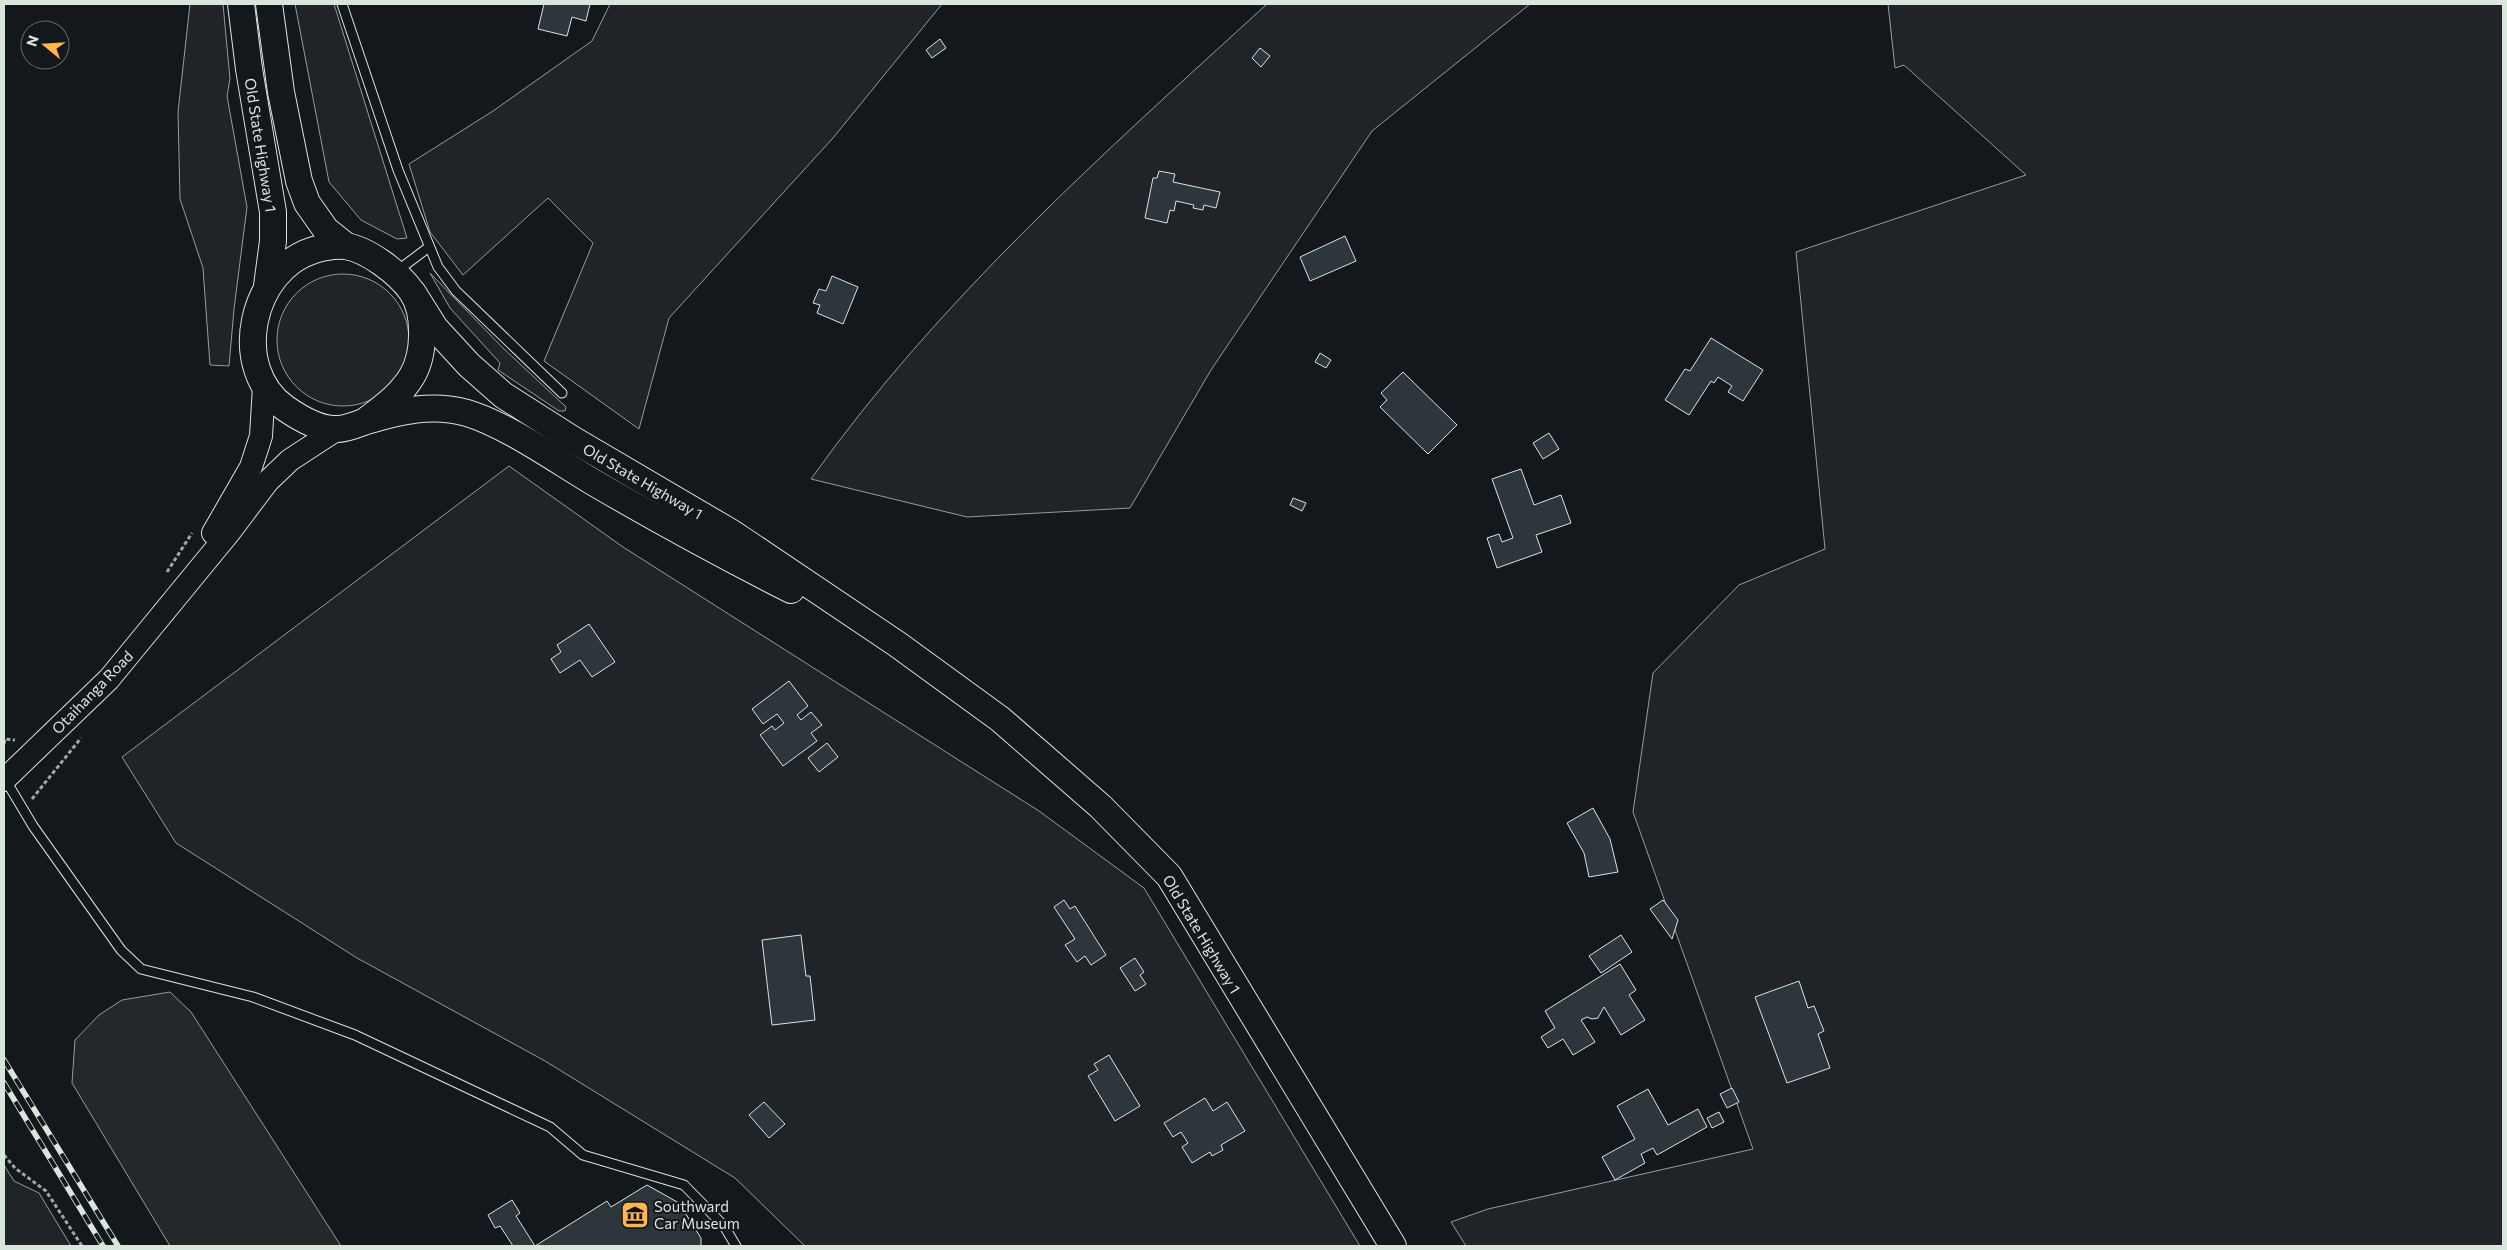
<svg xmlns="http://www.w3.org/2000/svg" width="2507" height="1250" font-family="Commissioner,sans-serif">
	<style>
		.green { fill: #202428; stroke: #939e99 }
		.parking { fill: #24282b; stroke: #939e99 }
		.building { fill: #2c363c; stroke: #d8e6dc }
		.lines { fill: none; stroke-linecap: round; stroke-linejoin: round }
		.service-casing { stroke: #d8e6dc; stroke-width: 11 }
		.tertiary-casing { stroke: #d8e6dc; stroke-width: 24 }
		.secondary-casing { stroke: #d8e6dc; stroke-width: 28 }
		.path { stroke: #9da8a2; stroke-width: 3; stroke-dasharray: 4 2.5; stroke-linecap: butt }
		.service { stroke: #14181c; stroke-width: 9 }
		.tertiary { stroke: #14181c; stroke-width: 22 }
		.secondary { stroke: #14181c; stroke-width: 26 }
		.rail-casing { stroke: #d8e6dc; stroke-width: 5.5 }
		.rail { stroke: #14181c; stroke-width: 4; stroke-dasharray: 11; stroke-linecap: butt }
		.labels { text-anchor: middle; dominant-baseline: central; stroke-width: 4; stroke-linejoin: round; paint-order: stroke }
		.street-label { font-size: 15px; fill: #d8e6dc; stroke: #14181c }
		.poi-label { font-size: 15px; fill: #d8e6dc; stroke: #14181c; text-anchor: start }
	</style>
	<rect width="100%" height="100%" fill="#14181c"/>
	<!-- green -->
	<g class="green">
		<path d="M190,4H223L230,79L227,96L247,207L234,309L229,366L210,365L203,268L180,199L178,112Z"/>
		<path d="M295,4H334L407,238L397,239L361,220L329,182Z"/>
		<path d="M610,4H942L833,138L669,318L639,429L544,361L593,243L548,198L463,275L430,232L409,164L493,111L592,41Z"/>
		<path d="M1267,4H1530L1372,131L1211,370L1130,508L967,517L811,479C939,299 1105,152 1267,4Z"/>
		<path d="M1888,4H2503V1246H1466L1451,1222L1488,1209L1753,1149L1633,812L1653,673L1739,585L1825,549L1796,252L2026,175L1904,65L1895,68Z"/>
		<path d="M430,273L503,348L566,407L565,411H559L498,370L500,363L450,308Z"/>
		<circle cx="343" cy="340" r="66"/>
		<path d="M509,466L623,547L1039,811L1144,888L1360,1246H805L735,1178L545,1061L357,958L176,843L122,757Z"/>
		<path d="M4,1165L14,1181L39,1193L71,1246H4Z"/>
	</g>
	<!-- parking -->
	<path class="parking" d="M170,992L191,1012L341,1246H170L72,1083L75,1040L99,1015L122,1000Z"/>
	<!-- building -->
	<g class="building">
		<path d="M544,4H590L586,21L572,17L567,36L538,29Z"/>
		<path d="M940,39L946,48L932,58L926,50Z"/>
		<path d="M1260,48L1270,56L1261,67L1252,58Z"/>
		<path d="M1159,171L1175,174L1173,182L1220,192L1216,208L1204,205L1203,210L1193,208L1194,205L1176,201L1174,211L1170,210L1167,223L1145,218L1153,178H1157Z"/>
		<path d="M1345,236L1356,261L1310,281L1300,257Z"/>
		<path d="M832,276L858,287L843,324L817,313L820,305L813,303L819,289L826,291Z"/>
		<path d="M1711,338L1763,370L1743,401L1728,392L1732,386L1718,377L1714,383L1711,381L1689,415L1665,400L1685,369L1690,371Z"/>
		<path d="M1320,353L1331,360L1326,368L1315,362Z"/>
		<path d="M1403,372L1457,425L1428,454L1380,407L1387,400L1381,393Z"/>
		<path d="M1549,433L1559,449L1543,459L1533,443Z"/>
		<path d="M1521,469L1534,505L1561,495L1571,523L1536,535L1542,552L1497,568L1487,538L1499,534L1502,542L1513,538L1492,479Z"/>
		<path d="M1293,498L1306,503L1302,511L1290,505Z"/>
		<path d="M589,624L615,662L592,677L580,660L560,673L551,659L561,652L557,645Z"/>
		<path d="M789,681L808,706L797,715L801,720L811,712L822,725L811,733L817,741L783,766L760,735L772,726L775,730L784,723L777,714L763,724L752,709Z"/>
		<path d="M827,743L838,757L819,772L808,758Z"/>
		<path d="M1593,808L1610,839L1618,872L1589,877L1584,853L1567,823Z"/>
		<path d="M1064,900L1070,909L1075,906L1106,955L1091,965L1085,956L1077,962L1065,945L1075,939L1054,907Z"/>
		<path d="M1663,900L1678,920L1672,939L1650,909Z"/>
		<path d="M801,935L806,976H810L815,1020L772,1025L762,940Z"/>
		<path d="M1621,935L1632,952L1601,973L1589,956Z"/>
		<path d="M1135,958L1144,972L1140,975L1146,984L1135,991L1120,968Z"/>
		<path d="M1620,964L1636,990L1629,995L1645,1020L1621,1035L1604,1007L1598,1018L1592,1019L1587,1017L1581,1020L1595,1042L1573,1055L1563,1039L1548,1048L1541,1037L1555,1028L1545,1011Z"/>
		<path d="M1799,981L1808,1008L1814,1006L1824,1031L1818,1034L1830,1068L1787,1083L1755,997Z"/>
		<path d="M1109,1055L1140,1106L1115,1121L1088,1076L1098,1070L1094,1064Z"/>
		<path d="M1732,1088L1739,1102L1727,1108L1720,1094Z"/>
		<path d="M1648,1089L1668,1125L1698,1109L1707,1127L1657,1155L1653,1148L1641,1154L1645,1163L1615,1180L1602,1157L1635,1139L1617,1106Z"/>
		<path d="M1205,1098L1213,1111L1227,1102L1245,1131L1221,1145L1223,1150L1212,1156L1210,1152L1192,1163L1182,1147L1188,1143L1181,1132L1173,1137L1164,1123Z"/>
		<path d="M764,1102L785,1124L769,1138L749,1115Z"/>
		<path d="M1719,1112L1724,1122L1712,1128L1707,1118Z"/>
		<path d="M647,1185L679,1203L701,1238V1246H513L500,1226L495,1228L488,1215L512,1200L520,1213L516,1216L535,1246L607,1201L611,1207Z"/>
	</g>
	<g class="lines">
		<!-- service casing -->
		<g class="service-casing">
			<g id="service">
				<path d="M342,4L398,170L438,267L456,291L562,393"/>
				<path d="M397,271L429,247"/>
				<path d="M5,779L33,826L121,950L141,969L253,997L355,1035L550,1127L583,1155L684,1185L724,1226L736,1246"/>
			</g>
		</g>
		<!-- tertiary casing -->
		<g class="tertiary-casing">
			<g id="tertiary">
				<path d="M213,533L251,467L261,436L264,386"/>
				<path d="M4,780L109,679L228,534L268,481L290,460L336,430"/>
			</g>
		</g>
		<!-- secondary casing -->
		<g class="secondary-casing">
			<g id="secondary">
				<path d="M241,4L249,69L273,212V241L267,286"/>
				<path d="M269,4L281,92L299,181L307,203L326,230L346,246"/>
				<path d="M413,293L435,328L469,365L503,395L572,439L732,533L897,644L1000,719L1100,806L1169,876L1393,1246"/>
				<path d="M364,422C382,408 400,396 412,376C425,354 426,313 412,292C399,273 367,249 345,246C335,245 324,247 314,250C251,269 229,368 285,408C298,417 320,430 337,429C346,429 358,424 366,421C400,411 432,403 467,413C507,425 556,460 593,482C658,520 724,556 791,590"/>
			</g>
		</g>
		<!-- path -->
		<g class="path">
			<path d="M167,572L192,533"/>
			<path d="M4,744L5,739L15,740"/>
			<path d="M32,799L81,738"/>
			<path d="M4,1155L15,1168L46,1191L82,1246"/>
		</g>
		<!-- service -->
		<use href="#service" class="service"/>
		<!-- tertiary -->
		<use href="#tertiary" class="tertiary"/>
		<!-- secondary -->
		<use href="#secondary" class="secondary"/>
		<!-- rail casing -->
		<g class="rail-casing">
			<g id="rail">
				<path d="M4,1060L118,1246"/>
				<path d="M4,1083L103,1246"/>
			</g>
		</g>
		<!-- rail -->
		<use href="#rail" class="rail"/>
	</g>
	<!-- icons -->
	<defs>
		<g id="museum-square" transform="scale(1.4375)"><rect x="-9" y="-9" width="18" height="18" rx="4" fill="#ffb74d" stroke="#14181c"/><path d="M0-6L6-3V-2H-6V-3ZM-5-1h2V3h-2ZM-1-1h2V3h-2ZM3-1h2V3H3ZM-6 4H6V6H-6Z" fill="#111"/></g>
	</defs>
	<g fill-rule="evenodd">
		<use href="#museum-square" x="635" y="1215"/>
	</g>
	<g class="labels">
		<!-- street labels -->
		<g class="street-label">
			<text transform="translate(261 145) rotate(81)">Old State Highway 1</text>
			<text transform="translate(643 481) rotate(30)">Old State Highway 1</text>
			<text transform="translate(92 692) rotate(-46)">Otaihanga Road</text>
			<text transform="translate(1202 934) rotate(59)">Old State Highway 1</text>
		</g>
		<!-- poi labels -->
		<g class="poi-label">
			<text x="654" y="1206">Southward<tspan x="654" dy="17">Car Museum</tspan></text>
		</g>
	</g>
	<!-- border -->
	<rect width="2507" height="1250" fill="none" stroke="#d8e6dc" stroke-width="10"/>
	<!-- north arrow -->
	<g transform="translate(45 45) rotate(288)"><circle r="24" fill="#14181c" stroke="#626a69"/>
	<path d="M0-4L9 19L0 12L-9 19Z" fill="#ffb74d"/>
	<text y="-8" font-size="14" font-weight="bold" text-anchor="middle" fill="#d8e6dc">N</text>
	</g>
</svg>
